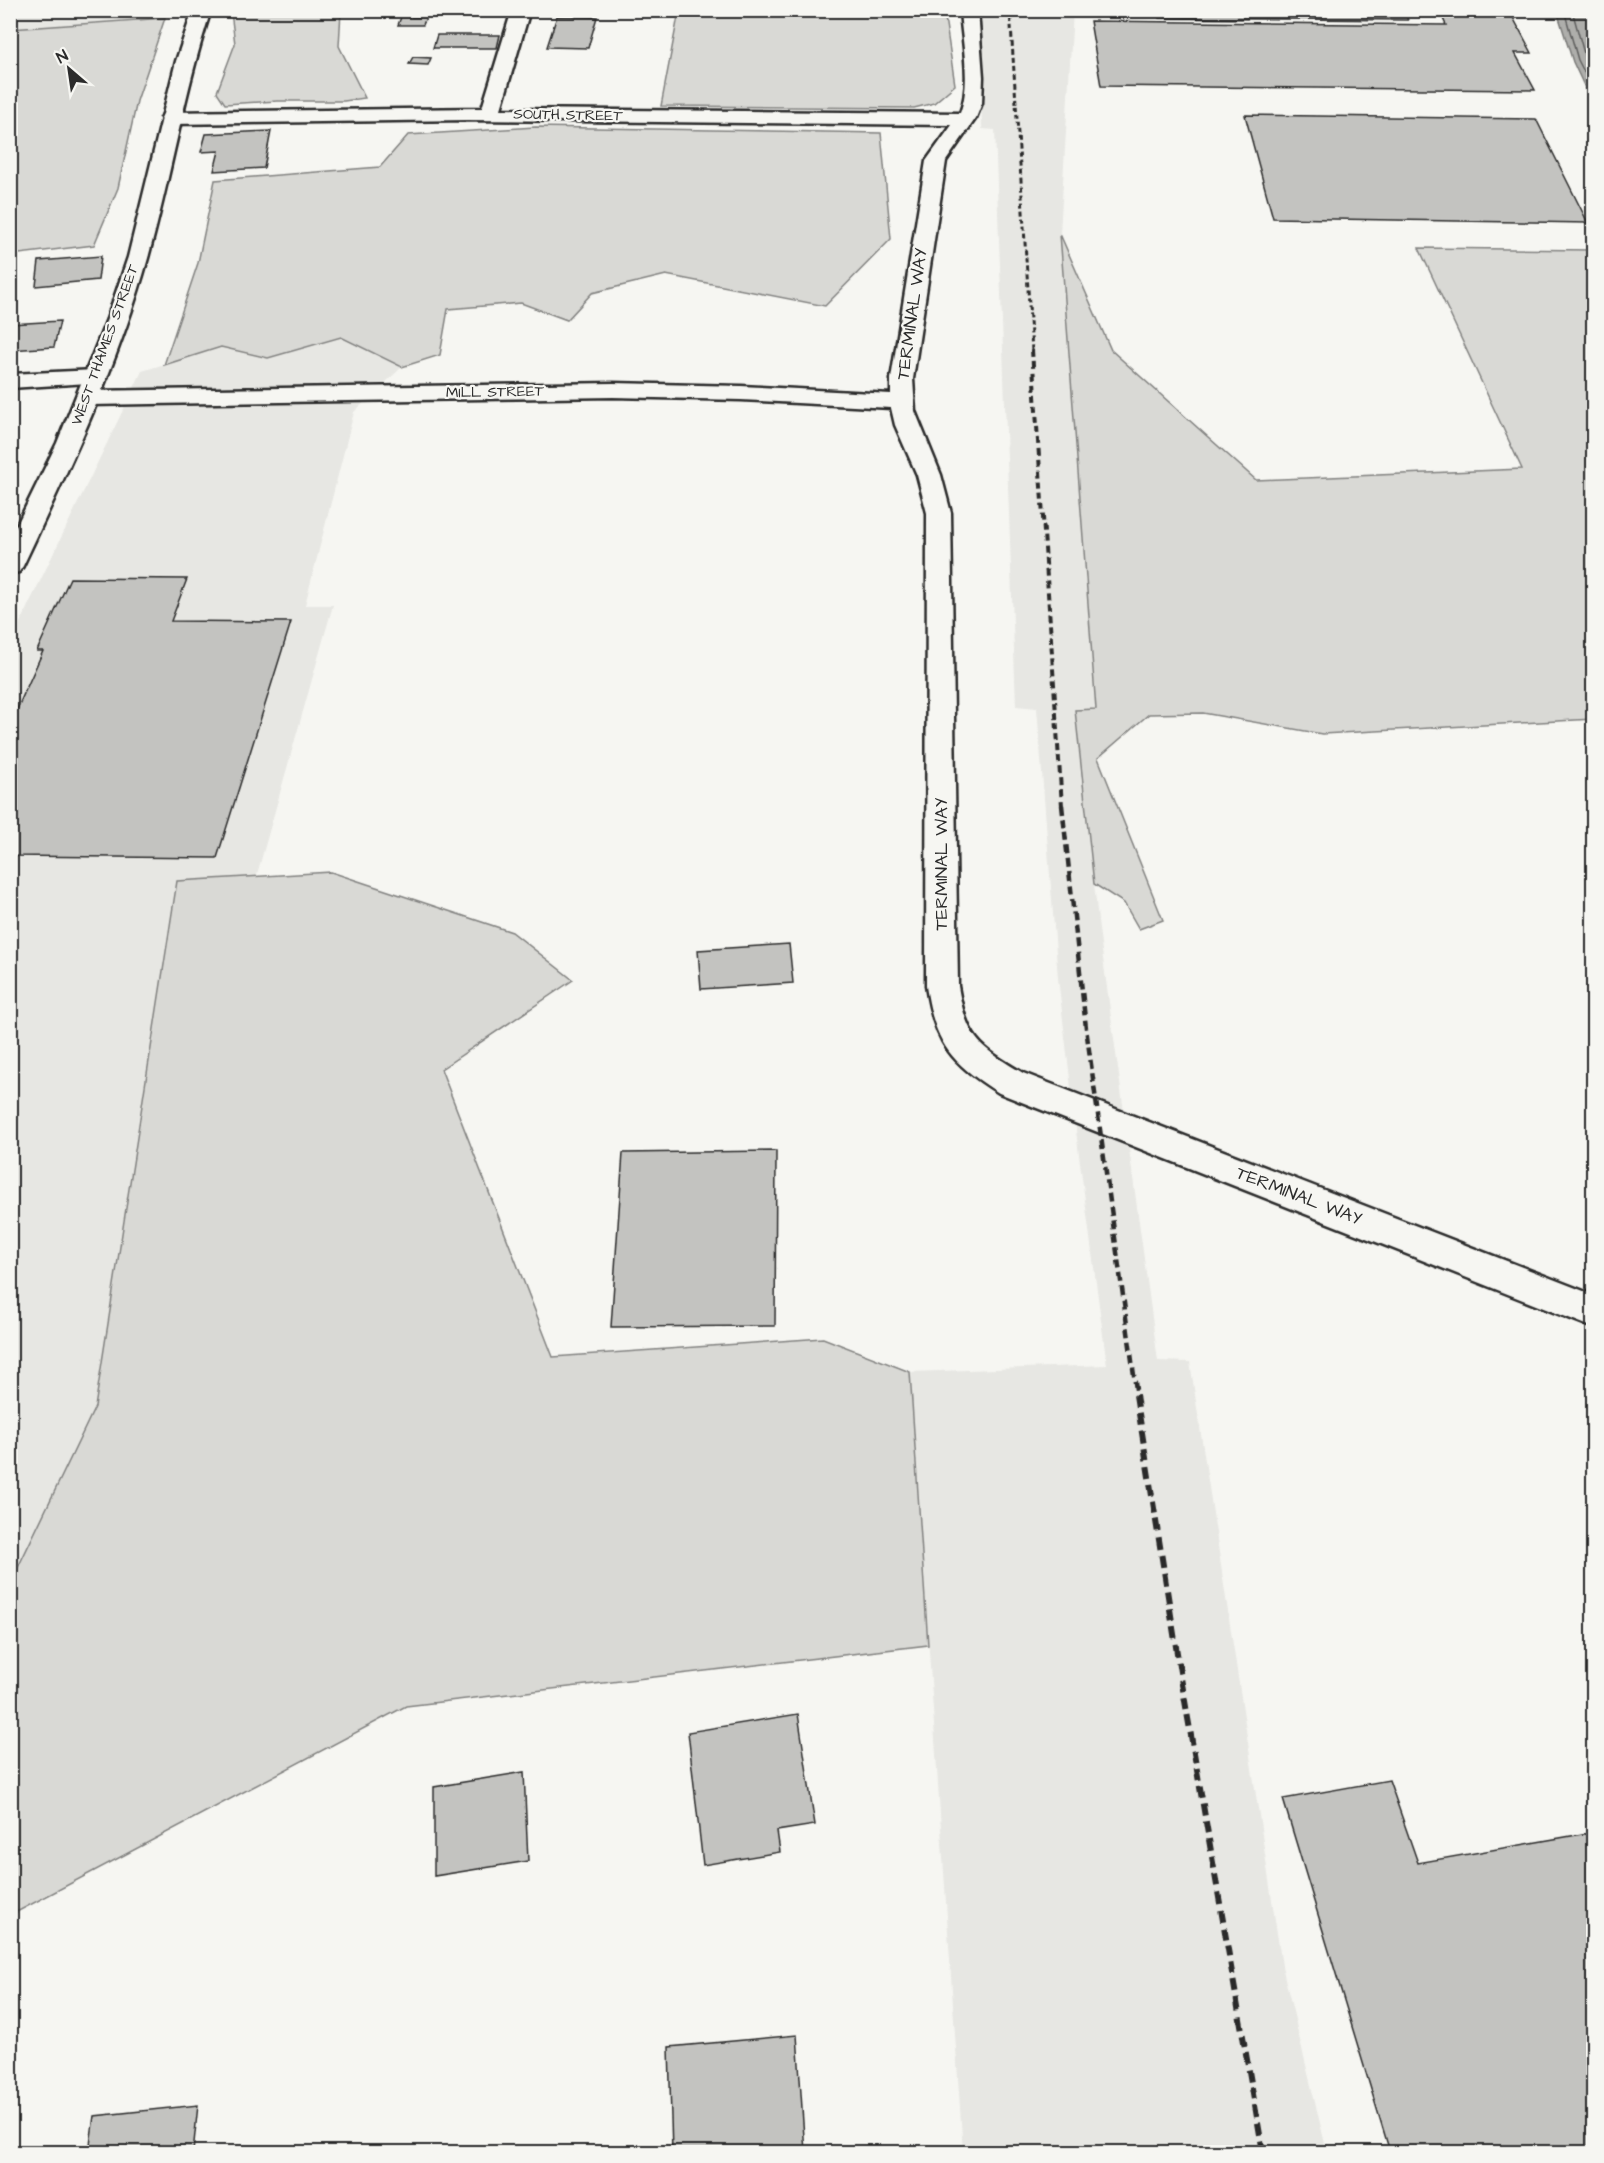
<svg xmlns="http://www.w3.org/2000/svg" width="1604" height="2163" font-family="'Architects Daughter',sans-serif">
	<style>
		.built { fill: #e7e7e3 }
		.green { fill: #d9d9d5; stroke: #828280; stroke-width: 1.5 }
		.water { fill: #aeaeab; stroke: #7a7a78; stroke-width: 1.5 }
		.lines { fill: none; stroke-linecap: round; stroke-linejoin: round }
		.shore { stroke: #5f5f5e; stroke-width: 1.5 }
		.building { fill: #c3c3c0; stroke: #2b2b2b; stroke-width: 1.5 }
		.minor-casing { stroke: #2b2b2b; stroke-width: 5 }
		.major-casing { stroke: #2b2b2b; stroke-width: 5 }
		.minor { fill: #f6f6f2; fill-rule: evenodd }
		.major { fill: #f6f6f2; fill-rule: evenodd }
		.rail-far3 { stroke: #2b2b2b; stroke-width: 3; stroke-dasharray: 5 3; stroke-linecap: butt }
		.rail-far2 { stroke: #2b2b2b; stroke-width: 4; stroke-dasharray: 7 4; stroke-linecap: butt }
		.rail-far1 { stroke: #2b2b2b; stroke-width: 4.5; stroke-dasharray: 9 4.5; stroke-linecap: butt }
		.rail { stroke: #2b2b2b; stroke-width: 6; stroke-dasharray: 12 6; stroke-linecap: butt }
		.labels { text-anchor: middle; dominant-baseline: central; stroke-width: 4.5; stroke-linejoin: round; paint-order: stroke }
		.far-street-label { font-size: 15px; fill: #2b2b2b; stroke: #f6f6f2 }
		.street-label { font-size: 18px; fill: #2b2b2b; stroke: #f6f6f2 }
	</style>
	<rect width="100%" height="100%" fill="#f6f6f2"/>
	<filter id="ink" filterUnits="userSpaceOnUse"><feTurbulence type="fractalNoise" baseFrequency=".0167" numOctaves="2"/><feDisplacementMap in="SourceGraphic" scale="12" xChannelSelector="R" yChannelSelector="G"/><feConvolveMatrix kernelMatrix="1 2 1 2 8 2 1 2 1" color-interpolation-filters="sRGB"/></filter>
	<g filter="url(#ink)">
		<!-- built -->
		<g class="built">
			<path d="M11,11H169L165,18L11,29Z"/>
			<path d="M979,11H1073L1060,234L1096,710H1075L1099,929L1158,1361L1190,1362L1282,1966L1327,2152H963L910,1372L1107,1365L1079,1155L1058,978L1037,708L1016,706L995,130L982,129Z"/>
			<path d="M341,337L402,367L354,412L305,605H333L256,878L177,881L95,1407L11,1582L10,643L142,371L221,347L268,358Z"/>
		</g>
		<!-- green -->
		<g class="green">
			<path d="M270,10L341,11L339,46L365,98L344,101H278L225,104L217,92L235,44L231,12Z"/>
			<path d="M679,11H944L955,85L934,103L914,108L661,106Z"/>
			<path d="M165,18L137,101L118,188L94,245L11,255V29Z"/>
			<path d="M535,127L881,133L891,239L825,306L666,275L592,293L567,320L521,303L448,309L440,355L402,367L341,337L268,358L221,347L164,365L198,263L215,180L380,167L408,135Z"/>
			<path d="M1060,234L1111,350L1256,480L1522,469L1419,248L1593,250V719L1322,734L1203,713L1149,714L1098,758L1163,920L1139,929L1124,903L1094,884L1075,710L1096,709Z"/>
			<path d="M331,872L512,932L573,980L441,1069L553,1357L823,1338L910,1372L928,1645L406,1706L11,1915V1582L95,1407L177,881Z"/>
		</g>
		<!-- water -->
		<path class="water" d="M1557,11H1593V105L1573,62Z"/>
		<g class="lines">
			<!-- shore -->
			<g class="shore">
				<path d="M1564,10L1578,60L1594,91"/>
				<path d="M1572,10L1585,57L1594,74"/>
			</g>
		</g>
		<!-- building -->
		<g class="building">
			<path d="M436,10H502L501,15H435Z"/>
			<path d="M1157,10H1403L1408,20L1159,18Z"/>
			<path d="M1439,10H1509L1532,53H1515L1535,90L1101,86L1090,21L1446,25Z"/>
			<path d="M557,16L597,17L588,48L547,47Z"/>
			<path d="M401,17H426L423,25H398Z"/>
			<path d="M437,35H500L497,48H433Z"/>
			<path d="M413,57L431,58L428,65L409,64Z"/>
			<path d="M1245,115L1536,119L1588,223L1273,218Z"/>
			<path d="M271,131L264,168L214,171L219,151L201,152L206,134Z"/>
			<path d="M101,256L98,280L36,286L39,261Z"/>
			<path d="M60,321L54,347L10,350V324Z"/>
			<path d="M70,578L187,579L171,621L291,622L217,858L10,856V725L43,651H37Z"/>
			<path d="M789,944L793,983L701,989L698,950Z"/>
			<path d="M776,1151L775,1326L611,1327L623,1153Z"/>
			<path d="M798,1714L815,1825L777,1831L780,1852L703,1865L688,1732Z"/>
			<path d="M524,1772L528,1861L434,1876V1787Z"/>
			<path d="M1389,1780L1418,1863L1594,1832V2152H1390L1283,1799Z"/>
			<path d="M797,2035L805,2152H672L669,2047Z"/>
			<path d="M198,2105L193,2152H89L94,2116Z"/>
		</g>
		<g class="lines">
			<!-- minor casing -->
			<g class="minor-casing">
				<g id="minor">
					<path d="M512,10H530L501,109L960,113C972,82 962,43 960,10H978L983,77L982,103L976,118L946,161L913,379L915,411L941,475L951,513L958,986C967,1039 978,1046 1023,1073L1594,1295V1328L999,1093C950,1062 935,1044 926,986L927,513L917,475L895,425L891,408L741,400L613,397L88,405L80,403L76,398L80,393L88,391L613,383L741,386L891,394V379L926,161L952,125L468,120L170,124L163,122L161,118L163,114L170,112L482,108Z"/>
					<path d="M96,370L104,372L107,377L104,382L10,388V374Z"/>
				</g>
			</g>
			<!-- major casing -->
			<g class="major-casing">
				<path id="major" d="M193,10H211C184,92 171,176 148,258C118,365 70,466 23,566L19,572L10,574V539L57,443L107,319L128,257L176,61Z"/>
			</g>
			<!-- minor -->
			<use href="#minor" class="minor"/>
			<!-- major -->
			<use href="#major" class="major"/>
			<!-- rail-far3 -->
			<path class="rail-far3" d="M1010,10L1032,351"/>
			<!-- rail-far2 -->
			<path class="rail-far2" d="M1032,350L1062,806"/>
			<!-- rail-far1 -->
			<path class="rail-far1" d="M1062,805L1086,1028L1137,1397"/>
			<!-- rail -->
			<path class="rail" d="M1136,1395L1180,1672L1263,2152"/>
		</g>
	</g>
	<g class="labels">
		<!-- far-street labels -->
		<g class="far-street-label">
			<text transform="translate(568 115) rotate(1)">SOUTH STREET</text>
			<text transform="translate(105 345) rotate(-70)">WEST THAMES STREET</text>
			<text transform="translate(495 392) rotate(-1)">MILL STREET</text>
		</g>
		<!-- street labels -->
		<g class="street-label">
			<text transform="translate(912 314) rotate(-82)">TERMINAL WAY</text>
			<text transform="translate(941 864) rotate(-90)">TERMINAL WAY</text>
			<text transform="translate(1299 1196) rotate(21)">TERMINAL WAY</text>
		</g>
	</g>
	<!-- margin -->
	<rect width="1604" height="2163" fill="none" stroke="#f6f6f2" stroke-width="36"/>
	<rect x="18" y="18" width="1568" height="2127" fill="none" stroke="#2b2b2b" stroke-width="2" filter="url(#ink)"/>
	<!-- north arrow -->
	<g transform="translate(69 69) rotate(331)" stroke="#f6f6f2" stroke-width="4.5" paint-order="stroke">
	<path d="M0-4.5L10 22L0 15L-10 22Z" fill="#2b2b2b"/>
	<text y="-9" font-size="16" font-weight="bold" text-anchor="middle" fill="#2b2b2b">N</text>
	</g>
</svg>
